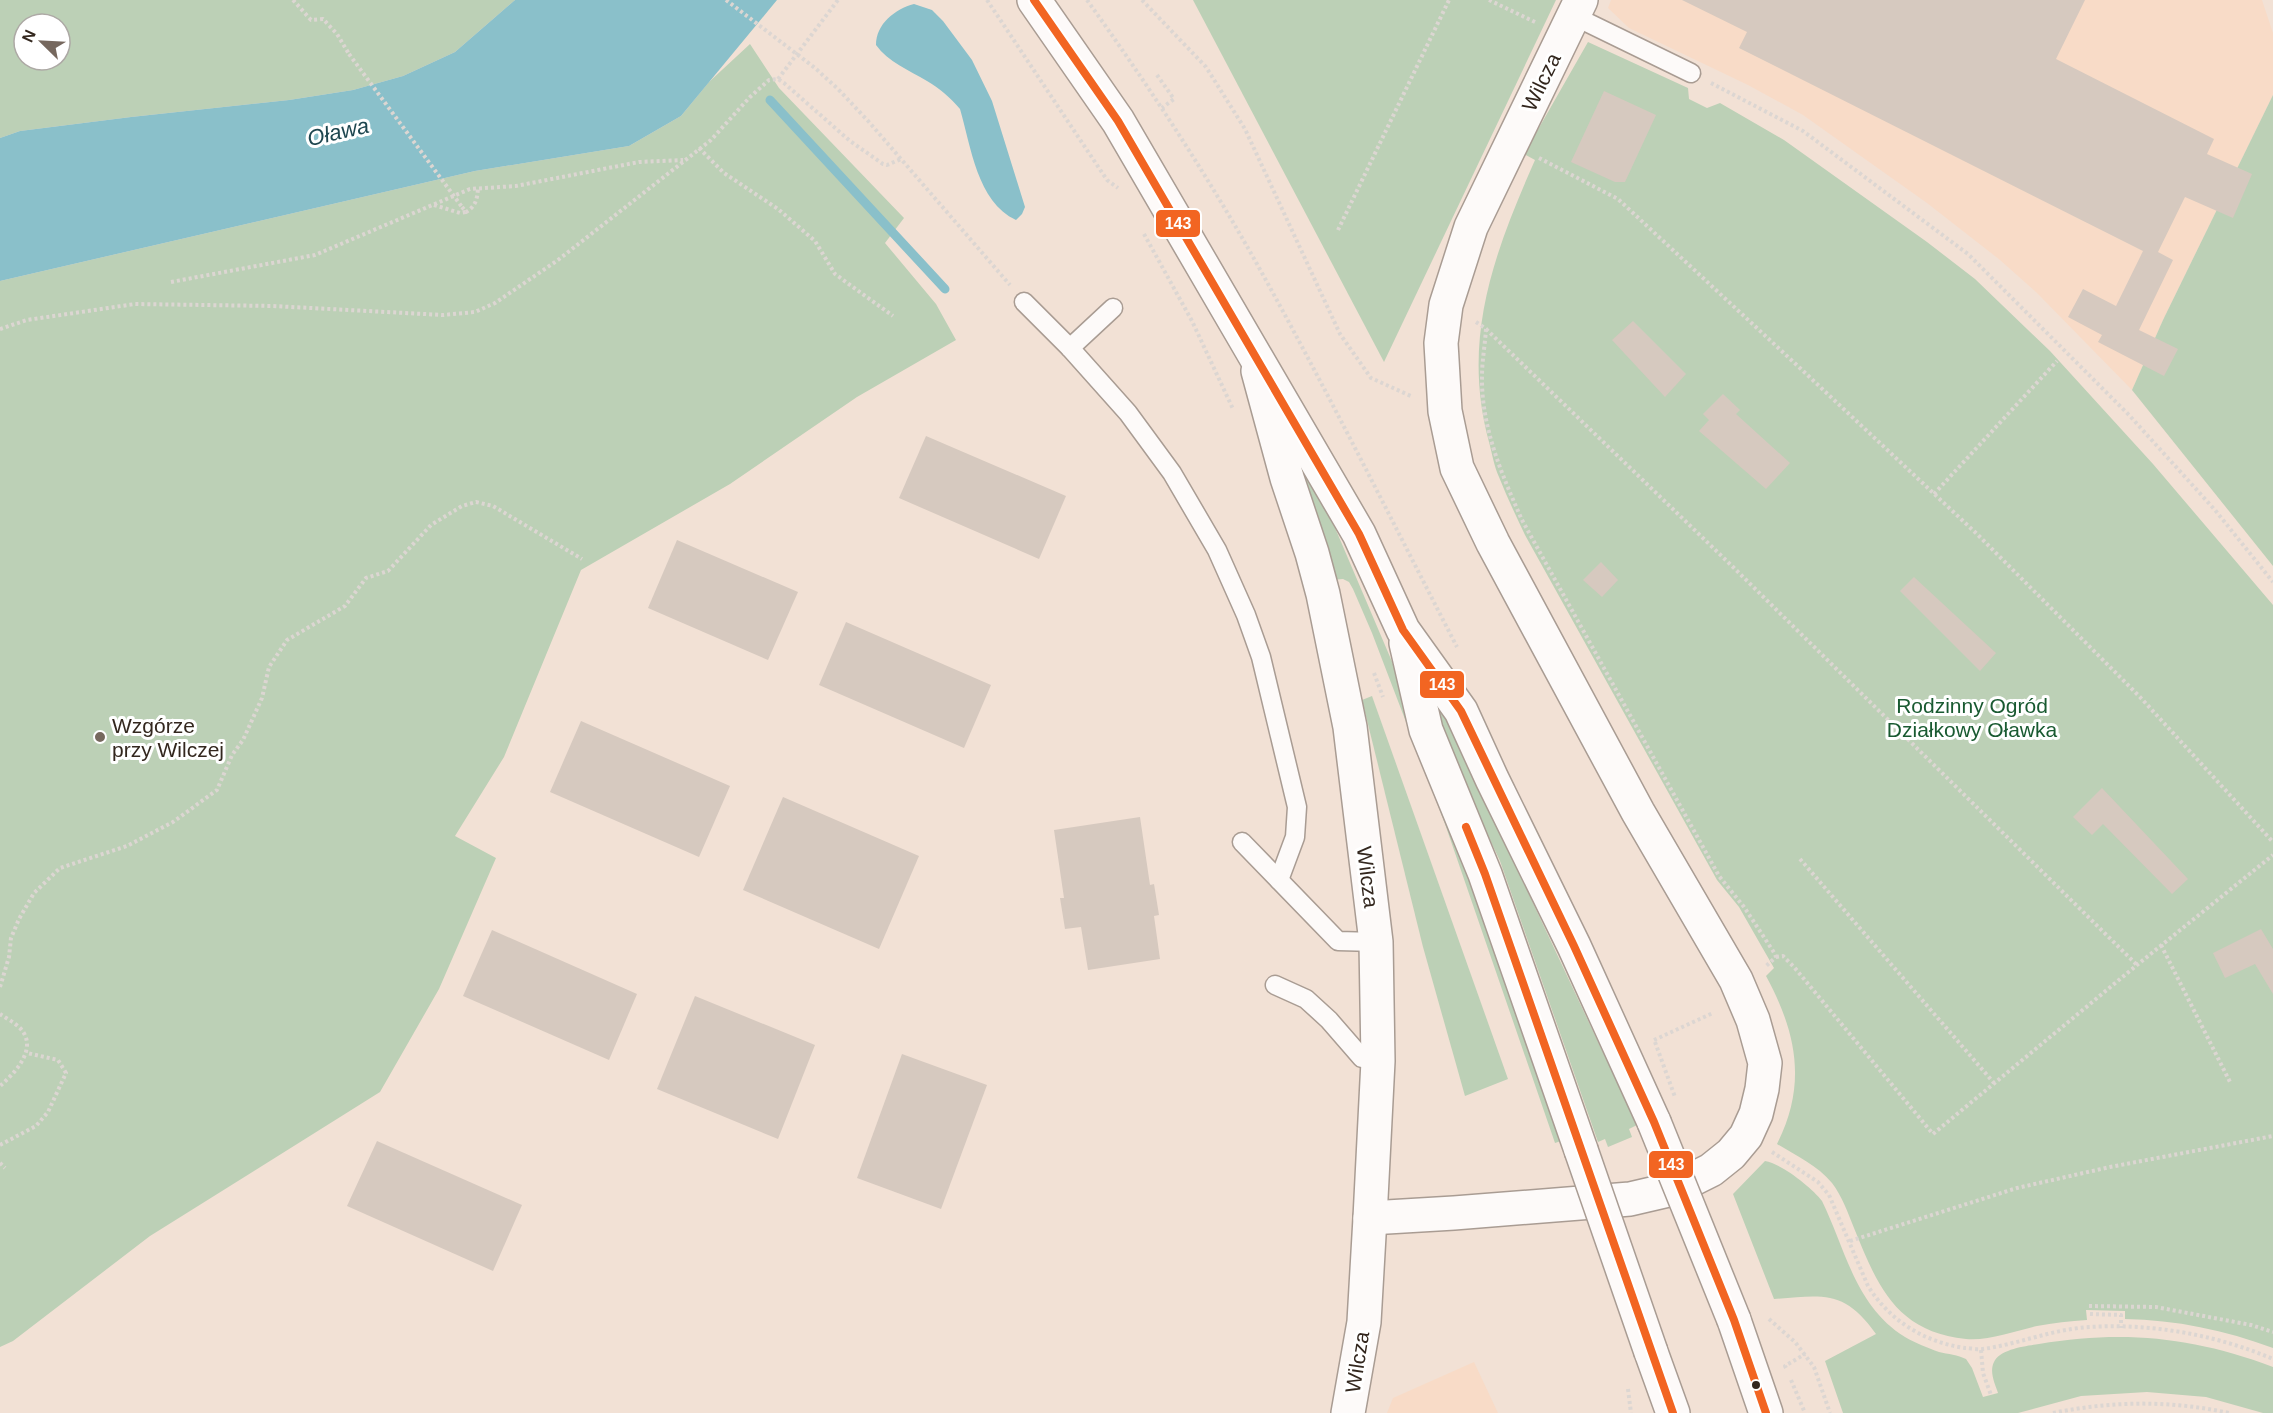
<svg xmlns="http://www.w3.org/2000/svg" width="2273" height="1413" font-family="Helvetica,sans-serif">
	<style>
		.built { fill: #f8dbc7 }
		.green { fill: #bcd0b6; fill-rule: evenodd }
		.water { fill: #8ac0ca }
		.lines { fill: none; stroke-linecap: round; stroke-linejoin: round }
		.stream { stroke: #8ac0ca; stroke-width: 9 }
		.building { fill: #d6c9bf }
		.service-casing { stroke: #a99c93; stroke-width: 21 }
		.minor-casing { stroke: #a99c93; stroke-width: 36 }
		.secondary-casing { stroke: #a99c93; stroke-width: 36 }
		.path { stroke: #dcd6d2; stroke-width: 4; stroke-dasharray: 3 3; stroke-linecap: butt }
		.service { stroke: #fdfaf9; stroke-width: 18 }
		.minor { stroke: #fdfaf9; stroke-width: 33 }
		.secondary { stroke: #fdfaf9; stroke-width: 33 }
		.secondary-bridge-casing { stroke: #a99c93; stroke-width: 36; stroke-linecap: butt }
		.path-bridge { stroke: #dcd6d2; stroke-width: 4; stroke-dasharray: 3 3; stroke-linecap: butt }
		.secondary-bridge { stroke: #fdfaf9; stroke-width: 33 }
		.bus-1-casing { stroke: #fff; stroke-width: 12 }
		.bus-1 { stroke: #f26522; stroke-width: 8 }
		.poi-dot { fill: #76685e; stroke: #fff; stroke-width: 2 }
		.bus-dot { fill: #33271e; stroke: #fff; stroke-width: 2 }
		.labels { text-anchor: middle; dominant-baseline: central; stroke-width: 6; stroke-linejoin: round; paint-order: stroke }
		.street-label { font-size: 21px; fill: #33271e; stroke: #fff }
		.park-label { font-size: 21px; fill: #195a31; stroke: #fff }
		.poi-label { font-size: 21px; fill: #33271e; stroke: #fff; text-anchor: start }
		.water-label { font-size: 22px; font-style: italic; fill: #1e464f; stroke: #fff }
		.line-badge { stroke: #fff; stroke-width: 2 }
		.badge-label { font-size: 16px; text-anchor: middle; font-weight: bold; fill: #fff }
	</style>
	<rect width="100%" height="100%" fill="#f2e1d5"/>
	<!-- built -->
	<g class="built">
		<path d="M1611,0H2262L2273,33V95L2163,320L2132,390L2037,293L2000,260L1927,203L1803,115L1748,85L1629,28L1608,8Z"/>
		<path d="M1474,1362L1498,1413H1387L1393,1398Z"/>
	</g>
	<!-- green -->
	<g class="green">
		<path d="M0,0H515L455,52L403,76L353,90L289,100L131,117L20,131L0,138ZM24,24H60V60H24Z"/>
		<path d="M1193,0H1556L1384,362Z"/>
		<path d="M1588,42L1688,88L1689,99L1707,108L1720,103L1784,140L1927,242L1975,279L2050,351L2153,464L2273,605V1348C2225,1330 2176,1320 2125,1319V1311L2086,1310L2087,1320C2070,1321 2053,1323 2037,1326C2014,1331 1989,1341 1966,1339C1896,1332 1877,1285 1854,1228C1848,1213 1842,1196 1832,1183C1818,1166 1795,1155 1777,1144C1807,1085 1797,1033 1766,976L1774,968L1739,907L1717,880L1525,535C1516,516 1507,497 1499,477C1494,466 1492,453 1489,442C1461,339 1494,253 1535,160L1524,154Z"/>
		<path d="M750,44L779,88L904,218L885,243L936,304L956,340L857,397L730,484L581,570L504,757L455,836L496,858L439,989L380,1092L150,1236L13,1341L0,1347V281L475,171L629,146L681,116L709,82Z"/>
		<path d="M2273,95V566L2132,390L2163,320Z"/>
		<path d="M1289,443L1330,516L1393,664L1422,740L1561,1141L1555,1143L1445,824L1372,633L1353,589L1349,582L1343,579L1330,580Z"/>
		<path d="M1425,680L1473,763L1510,854L1637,1125L1629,1129L1632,1137L1608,1147L1605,1139L1598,1142L1500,861L1450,755Z"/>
		<path d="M1372,696L1508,1079L1465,1096L1423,947L1362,700Z"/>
		<path d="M1765,1161C1782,1164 1812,1188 1822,1201C1846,1250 1855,1306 1905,1337C1915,1343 1928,1348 1939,1352C1948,1354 1958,1355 1966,1359L1972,1368L1983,1397L1998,1393C1995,1384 1989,1372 1994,1362C2000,1349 2026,1346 2039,1344C2124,1330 2193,1337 2273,1367V1413H2263L2206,1397L2147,1392L2081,1396L2018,1413H1843L1825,1361L1876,1334C1845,1290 1824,1295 1774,1299L1733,1194Z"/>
	</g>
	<!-- water -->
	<g class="water">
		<path d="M515,0H777L681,116L629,146L475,171L0,281V138L20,131L131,117L289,100L353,90L403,76L455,52Z"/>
		<path d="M914,4L932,10L943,21L972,60L992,101L1025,207L1022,214L1016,220C977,202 971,146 960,109C951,98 939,88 927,81C909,70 888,62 876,45C876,24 895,9 914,4Z"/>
	</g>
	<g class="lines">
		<!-- stream -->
		<path class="stream" d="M770,100L945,289"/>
	</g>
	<!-- building -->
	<g class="building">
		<path d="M1682,0H2085L2056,59L2214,139L2207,154L2252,174L2233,218L2185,197L2158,252L2173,260L2139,330L2178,349L2164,376L2098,342L2102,335L2068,317L2083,289L2116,306L2143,251L1739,48L1747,32Z"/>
		<path d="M1604,91L1656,115L1625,182H1615L1571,162Z"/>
		<path d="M1633,321L1686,374L1665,397L1612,340Z"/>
		<path d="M1723,394L1740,410L1736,414L1790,463L1766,489L1699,431L1709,420L1703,414Z"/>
		<path d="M926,436L1066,496L1039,559L899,498Z"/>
		<path d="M677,540L798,592L768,660L648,608Z"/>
		<path d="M1601,562L1618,580L1602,597L1583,580Z"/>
		<path d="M1914,577L1996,653L1980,671L1900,591Z"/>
		<path d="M846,622L991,685L964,748L819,685Z"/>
		<path d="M581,721L730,786L699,857L550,792Z"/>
		<path d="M2102,788L2188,879L2172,894L2103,824L2092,835L2073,817Z"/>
		<path d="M783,797L919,856L879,949L743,890Z"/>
		<path d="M1140,817L1150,885L1154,884L1159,915L1154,916L1160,959L1088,970L1081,927L1065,929L1060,898H1064L1054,830Z"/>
		<path d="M2261,929L2273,949V994L2255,964L2225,978L2213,953Z"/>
		<path d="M492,930L637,994L609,1060L463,996Z"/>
		<path d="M695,996L815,1045L778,1139L657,1089Z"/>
		<path d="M902,1054L987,1085L941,1209L857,1178Z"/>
		<path d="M377,1141L522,1205L493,1271L347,1206Z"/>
	</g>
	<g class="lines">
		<!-- service casing -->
		<g class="service-casing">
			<g id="service">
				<path d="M1574,16L1691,73"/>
				<path d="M1024,302L1070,348L1128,413L1172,473L1217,550L1246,615L1261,657L1297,807L1295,837L1279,880"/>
				<path d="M1070,348L1113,308"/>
				<path d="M1242,842L1338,941L1376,942"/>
				<path d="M1275,985L1306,999L1329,1020L1362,1058L1378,1061"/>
			</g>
		</g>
		<!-- minor casing -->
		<g class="minor-casing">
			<g id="minor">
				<path d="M1258,371L1287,478L1312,553L1323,594L1350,727L1376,942L1378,1061L1370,1218L1364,1322L1348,1413"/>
				<path d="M1370,1218L1454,1213L1630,1199L1673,1189L1711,1170L1731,1154L1746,1136L1756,1114L1762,1089L1765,1063L1753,1020L1736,980L1638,812L1493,543L1457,468L1445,411L1441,343L1446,305L1471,227L1581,0"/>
			</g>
		</g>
		<!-- secondary casing -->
		<g class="secondary-casing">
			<g id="secondary">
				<path d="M1034,0L1118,121L1359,534L1403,630L1461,711L1492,779L1574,946L1654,1122"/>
				<path d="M1406,643L1426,730L1485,874L1581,1150"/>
				<path d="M1734,1320L1766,1413"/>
				<path d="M1651,1352L1673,1413"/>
			</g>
		</g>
		<!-- path -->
		<g class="path">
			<path d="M293,0L311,20L323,19L337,34L349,54"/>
			<path d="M726,0L815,68L838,89L869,122L1010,285"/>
			<path d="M987,0L1107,180L1118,188"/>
			<path d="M1087,0C1148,85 1206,173 1257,264C1327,390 1391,519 1457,647"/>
			<path d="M1142,0L1206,67L1245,129L1340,334L1371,378L1413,397"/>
			<path d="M1489,0L1537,23"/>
			<path d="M1157,75L1174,99L1162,108"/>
			<path d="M778,79L838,0"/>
			<path d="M1711,83L1803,131L1968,254L2129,415L2215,510L2273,582"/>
			<path d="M699,148L724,173L778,209L815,241L835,274L893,316"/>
			<path d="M1539,158L1618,199L1801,369L1978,535L2140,697L2273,842"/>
			<path d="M434,205L460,213L466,212"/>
			<path d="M462,207L466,212C476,206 477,199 478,189"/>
			<path d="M1338,230L1449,0"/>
			<path d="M1144,234L1192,321L1233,409"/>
			<path d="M171,282L315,255L470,189L516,186L639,162L683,160"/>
			<path d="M1476,322L1486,329C1485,345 1482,361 1482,376C1481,427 1502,475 1522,520L1719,876L1744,907L1775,954L1776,957L1765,967"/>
			<path d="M0,329L27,320L135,304L273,306L443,315L475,312L495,303L558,260L711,140L750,97L769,80L778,79L784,83L850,141L883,164L887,165L901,159"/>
			<path d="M1486,329L1733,567L2137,965"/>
			<path d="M1934,494L2057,361"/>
			<path d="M1374,673L1383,697"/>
			<path d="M1800,859L1994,1083"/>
			<path d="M2161,945L2230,1082"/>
			<path d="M1776,957L1783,956L1794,967L1933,1134L2137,965L2273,855"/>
			<path d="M0,987L9,957L11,938L19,919L34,893L60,868L127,846L173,822L217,790L232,755L243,740L262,698L269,667L287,640L345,606L366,578L388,571L431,525L462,506L476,502L493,506L582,559"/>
			<path d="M0,1014C6,1018 15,1023 20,1028C39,1048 15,1073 0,1086"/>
			<path d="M1654,1040L1713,1013"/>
			<path d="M0,1145L36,1126L48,1112L66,1073L58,1060L27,1053"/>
			<path d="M1772,1152L1818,1182L1829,1195L1868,1286C1890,1321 1924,1342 1965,1348C1970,1348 1977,1350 1983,1349C2019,1344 2053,1329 2090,1327C2151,1323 2217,1335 2273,1359"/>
			<path d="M0,1163L5,1168"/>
			<path d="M1850,1241L2017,1188L2110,1167L2273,1136"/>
			<path d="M2089,1306L2156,1307L2251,1325L2273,1332"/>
			<path d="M2090,1314L2121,1315V1328"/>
			<path d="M1769,1319L1795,1342L1814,1367L1830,1413"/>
			<path d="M1981,1350L1983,1373L1991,1395"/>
			<path d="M1786,1368L1785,1366L1805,1354"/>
			<path d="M1791,1380L1805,1413"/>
			<path d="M1628,1389L1631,1413"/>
			<path d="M2053,1413C2112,1401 2169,1400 2229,1413"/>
		</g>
		<!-- service -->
		<use href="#service" class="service"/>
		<!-- minor -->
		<use href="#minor" class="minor"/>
		<!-- secondary -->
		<use href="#secondary" class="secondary"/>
		<!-- secondary-bridge casing -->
		<g class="secondary-bridge-casing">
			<g id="secondary-bridge">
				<path d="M1654,1122L1734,1320"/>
				<path d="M1581,1150L1651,1352"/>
			</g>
		</g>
		<!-- path-bridge -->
		<g class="path-bridge">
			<path d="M349,54L462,207"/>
			<path d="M1655,1042L1675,1097"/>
		</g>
		<!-- secondary-bridge -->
		<use href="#secondary-bridge" class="secondary-bridge"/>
		<!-- bus-1 casing -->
		<g class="bus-1-casing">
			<g id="bus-1">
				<path d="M1034,0L1118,121L1359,534L1403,630L1461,711L1574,946L1654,1122L1734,1320L1766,1413"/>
				<path d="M1466,827L1485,874L1673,1413"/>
			</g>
		</g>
		<!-- bus-1 -->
		<use href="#bus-1" class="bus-1"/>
	</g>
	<!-- markers -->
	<circle class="poi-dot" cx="100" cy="737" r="6"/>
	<circle class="bus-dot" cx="1756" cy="1385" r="5"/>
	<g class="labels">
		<!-- street labels -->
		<g class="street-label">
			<text transform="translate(1541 82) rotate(-64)">Wilcza</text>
			<text transform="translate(1368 877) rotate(83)">Wilcza</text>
			<text transform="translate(1357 1362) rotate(-81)">Wilcza</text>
		</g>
		<!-- park labels -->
		<g class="park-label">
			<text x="1972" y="705">Rodzinny Ogród<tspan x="1972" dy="24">Działkowy Oławka</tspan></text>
		</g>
		<!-- poi labels -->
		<g class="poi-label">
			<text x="112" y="725">Wzgórze<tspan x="112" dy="24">przy Wilczej</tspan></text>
		</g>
		<!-- water labels -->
		<g class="water-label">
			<text transform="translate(338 132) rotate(-13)">Oława</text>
		</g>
	</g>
	<g class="line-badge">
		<rect x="1155" y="209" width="46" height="29" rx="6" fill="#f26522"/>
		<rect x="1419" y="670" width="46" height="29" rx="6" fill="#f26522"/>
		<rect x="1648" y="1150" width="46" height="29" rx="6" fill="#f26522"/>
	</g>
	<g class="badge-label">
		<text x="1178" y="229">143</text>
		<text x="1442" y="690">143</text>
		<text x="1671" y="1170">143</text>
	</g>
	<!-- north arrow -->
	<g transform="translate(42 42) rotate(294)"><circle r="28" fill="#ffffff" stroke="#ada9a5" stroke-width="1.5"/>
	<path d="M0-4.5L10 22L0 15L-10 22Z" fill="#76685e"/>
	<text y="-9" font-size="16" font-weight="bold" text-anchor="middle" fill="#33271e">N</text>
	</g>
</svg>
